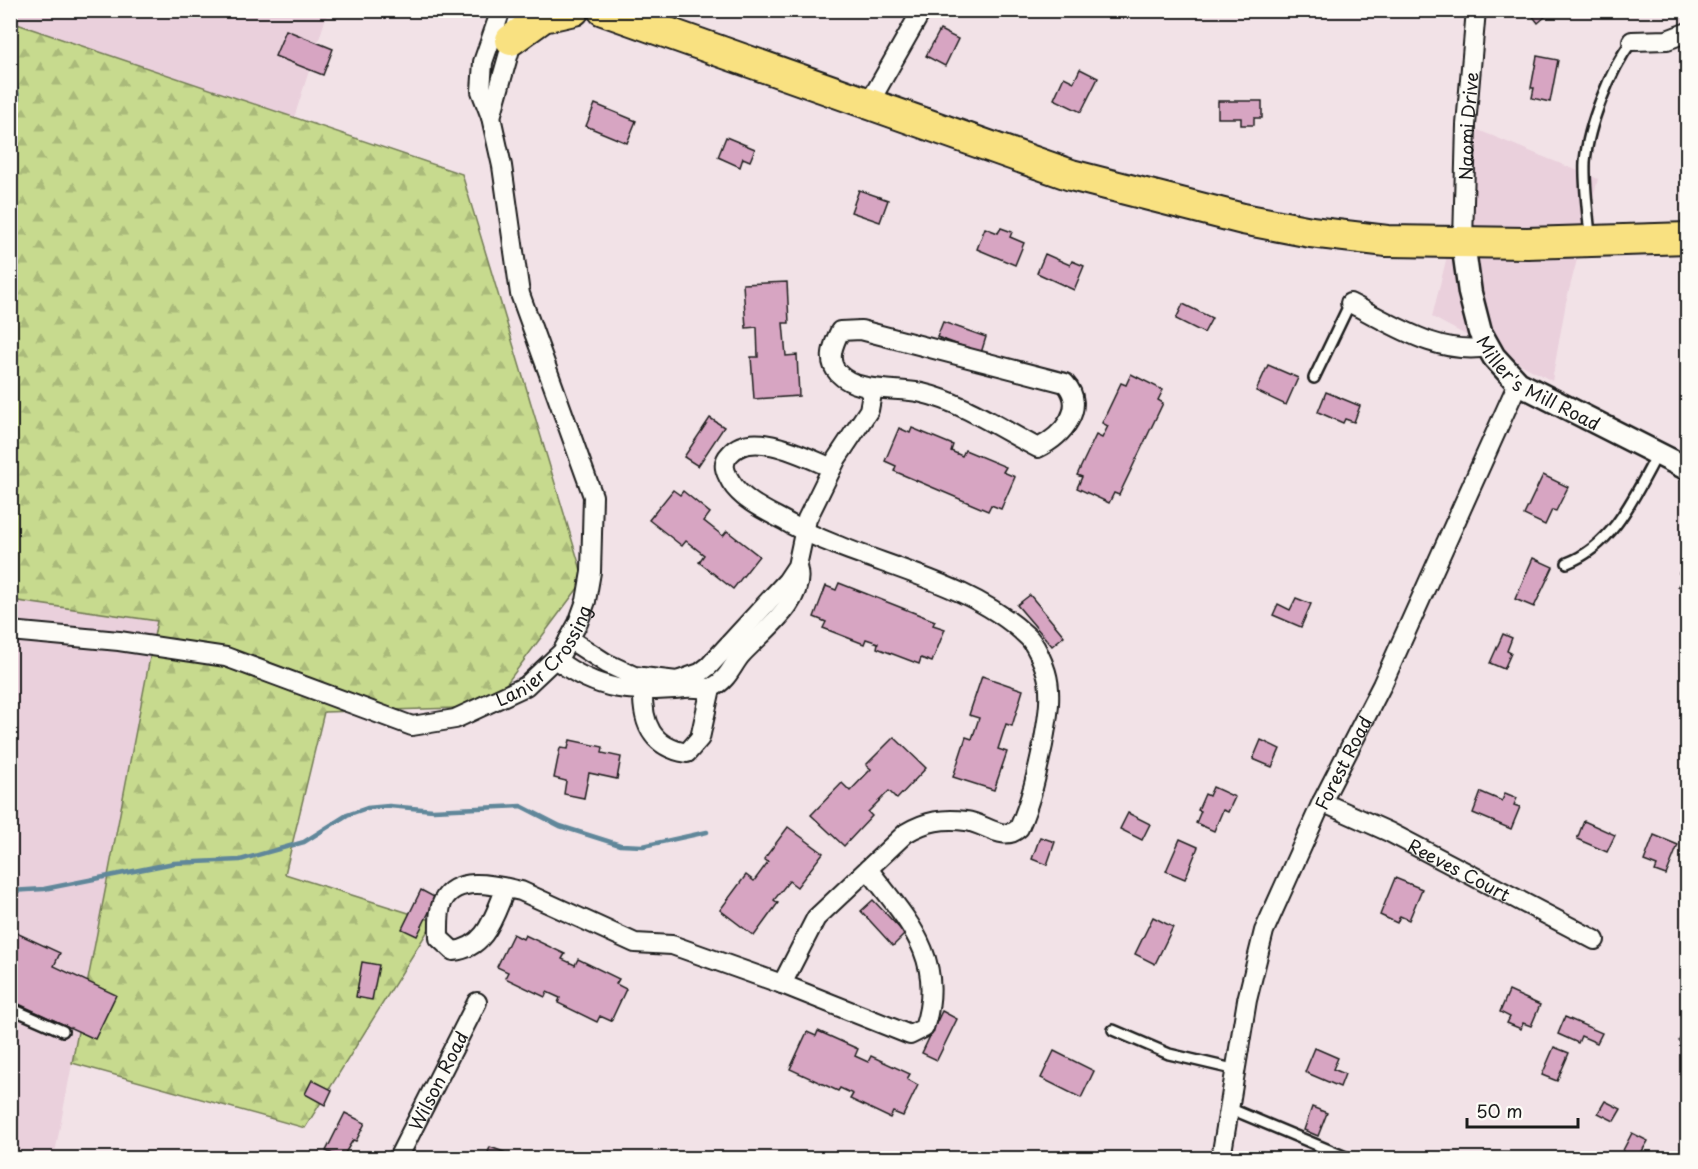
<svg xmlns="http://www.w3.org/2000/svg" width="1698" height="1169" font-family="'Playpen Sans',sans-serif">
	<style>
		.built { fill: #ead0dc }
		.forest { fill: url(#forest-firs); stroke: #727b55; stroke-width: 1.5 }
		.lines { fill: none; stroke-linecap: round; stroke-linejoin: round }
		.stream { stroke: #60879a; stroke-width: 4.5 }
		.building { fill: #d7a5c2; stroke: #1c1c1c; stroke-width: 1.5 }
		.service-casing { stroke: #1c1c1c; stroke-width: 14 }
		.minor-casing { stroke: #1c1c1c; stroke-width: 22 }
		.tertiary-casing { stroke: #1c1c1c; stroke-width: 27 }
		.trunk-casing { stroke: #1c1c1c; stroke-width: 34 }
		.service { stroke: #fdfcf7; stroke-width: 9 }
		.minor { stroke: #fdfcf7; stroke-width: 18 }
		.tertiary { stroke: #fdfcf7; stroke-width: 22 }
		.trunk { stroke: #f9e181; stroke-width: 30 }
		.labels { text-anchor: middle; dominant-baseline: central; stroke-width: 4.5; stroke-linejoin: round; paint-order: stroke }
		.street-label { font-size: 18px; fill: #1c1c1c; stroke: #fdfcf7 }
	</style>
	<defs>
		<pattern id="forest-firs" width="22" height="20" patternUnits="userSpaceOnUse" patternTransform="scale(1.5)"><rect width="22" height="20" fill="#c7da8e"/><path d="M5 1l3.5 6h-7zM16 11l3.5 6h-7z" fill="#aaba7a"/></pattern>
	</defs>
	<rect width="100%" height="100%" fill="#f2e2e7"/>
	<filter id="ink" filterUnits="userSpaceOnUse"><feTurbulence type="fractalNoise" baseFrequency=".0167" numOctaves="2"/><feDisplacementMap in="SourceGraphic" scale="12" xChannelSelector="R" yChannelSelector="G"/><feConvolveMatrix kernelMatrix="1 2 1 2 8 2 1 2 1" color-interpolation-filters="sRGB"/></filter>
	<g filter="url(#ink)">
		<!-- built -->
		<g class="built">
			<path d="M11,10L328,11L294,118L11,22Z"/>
			<path d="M1478,130L1598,179L1566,302L1552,381L1432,317Z"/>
			<path d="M11,600L157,621L54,1158H11Z"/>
		</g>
		<!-- forest -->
		<path class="forest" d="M11,22L462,174L584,580L489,707L324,712L285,874L434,921L305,1128L72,1063L157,621L11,600Z"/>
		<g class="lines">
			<!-- stream -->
			<g class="stream">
				<path d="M10,54L18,98L10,188"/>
				<path d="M10,891L44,889L174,863L240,860L304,842L347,815L367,808L389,806L433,810L521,806L560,826L620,845L643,846L707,832"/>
			</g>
		</g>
		<!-- building -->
		<g class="building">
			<path d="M1528,10H1541L1546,16L1538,23Z"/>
			<path d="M286,30L333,49L323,75L275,56Z"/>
			<path d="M940,30L958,39L945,66L926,56Z"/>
			<path d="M1537,56L1558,60L1550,102L1532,98L1534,88H1531Z"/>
			<path d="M1080,69L1098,78L1081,112L1054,99L1064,77L1074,82Z"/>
			<path d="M1218,101H1262V118H1254V125H1241V118H1218Z"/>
			<path d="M595,104L636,121L627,143L586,126Z"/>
			<path d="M726,137L755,149L750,161L743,158L740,167L718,157Z"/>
			<path d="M859,190L888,200L880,222L851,212Z"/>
			<path d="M985,228L998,233L1001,228L1012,232L1010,237L1024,243L1015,265L977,249Z"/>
			<path d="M1045,254L1070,265L1072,261L1084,266L1074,290L1037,273Z"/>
			<path d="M787,282L789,323H783L786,356L797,355L799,396L754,399L751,357H758L757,327L746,328L743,284Z"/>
			<path d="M1183,304L1212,318L1204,333L1176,319Z"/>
			<path d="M943,322L986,337L981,353L937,337Z"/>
			<path d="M1268,365L1298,378L1286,405L1256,391Z"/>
			<path d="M1131,374L1163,390L1158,400L1163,403L1119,495L1114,493L1109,503L1077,488L1082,477L1077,475L1096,435L1102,438L1108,426L1102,423L1121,383L1126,385Z"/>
			<path d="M1326,392L1360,406L1354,422L1345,419L1343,423L1318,412Z"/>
			<path d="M710,418L724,427L698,466L684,457Z"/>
			<path d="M899,428L910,433L912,428L953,445L951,451L962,456L965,450L1006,467L1003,472L1015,477L1001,509L991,505L988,511L894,471L896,466L885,461Z"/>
			<path d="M1543,475L1568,487L1556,511L1552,510L1545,525L1524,515Z"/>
			<path d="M673,490L680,495L683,491L710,513L704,521L723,536L727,531L759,556L733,589L699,562L704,555L686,541L682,546L649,520Z"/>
			<path d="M1687,556L1688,557V591L1678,586L1684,575L1679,573Z"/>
			<path d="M1533,558L1553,567L1534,607L1515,599Z"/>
			<path d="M839,583L935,621L933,625L945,629L932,662L921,658L919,664L877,648L878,643L866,639L864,644L823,628L826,622L814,617L826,586L836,590Z"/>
			<path d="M1030,595L1064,636L1052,646L1017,605Z"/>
			<path d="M1296,598L1311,604L1301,627L1273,615L1278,604L1290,610Z"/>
			<path d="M1503,634L1512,638L1507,651L1511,653L1504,669L1490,663Z"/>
			<path d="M982,676L1023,690L1012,726L1006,724L998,749L1007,752L994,790L953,777L966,737L972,739L979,718L969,715Z"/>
			<path d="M894,737L926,768L897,799L889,791L868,812L872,816L844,846L811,815L842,783L850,791L871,769L866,765Z"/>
			<path d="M570,740L603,747L602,753L621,757L617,779L589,773L584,798L564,794L566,781L554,778L560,748L568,749Z"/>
			<path d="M1261,740L1280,749L1272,767L1253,759Z"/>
			<path d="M1213,787L1235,797L1228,812L1223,810L1214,831L1196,823L1201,811L1198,810L1205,794L1209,796Z"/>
			<path d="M1481,792L1502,801L1505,793L1517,798L1514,805L1520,807L1511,829L1473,813Z"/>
			<path d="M1128,813L1150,824L1142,840L1120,829Z"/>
			<path d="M1584,821L1615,835L1607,852L1577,839Z"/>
			<path d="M788,827L823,853L797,887L789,881L774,900L778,903L754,936L720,910L746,875L754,881L768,862L764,859Z"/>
			<path d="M1654,835L1678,845L1666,875L1655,871L1657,866L1644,861Z"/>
			<path d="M1040,837L1055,842L1047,865L1032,859Z"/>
			<path d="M1180,839L1198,847L1185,879L1166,871Z"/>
			<path d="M1395,878L1422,889L1409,920L1400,916L1397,923L1380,915Z"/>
			<path d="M421,890L436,898L417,936L402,929Z"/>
			<path d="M873,900L905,934L893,946L861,911Z"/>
			<path d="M1153,917L1173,927L1155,964L1135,954Z"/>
			<path d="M10,930L60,953L54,966L116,995L95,1039L10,1000Z"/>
			<path d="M513,934L523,939L525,935L565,954L562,959L575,965L578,959L619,979L616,984L626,989L611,1021L600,1016L597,1022L558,1003L560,998L547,992L545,997L505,978L508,972L497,967Z"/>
			<path d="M362,962L379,965L372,1000L356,997Z"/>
			<path d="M1509,991L1540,1005L1531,1026L1523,1023L1521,1029L1507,1023L1510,1017L1500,1012Z"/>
			<path d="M942,1011L957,1019L937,1060L922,1053Z"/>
			<path d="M1565,1017L1602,1033L1597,1043L1581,1036L1578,1043L1558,1034Z"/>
			<path d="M818,1031L858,1049L855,1056L868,1062L871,1056L910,1074L907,1079L918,1085L903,1116L893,1112L890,1118L850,1099L853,1094L840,1088L838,1091L790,1069L807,1032L816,1036Z"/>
			<path d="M1684,1031L1688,1032V1055L1681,1052L1685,1044L1679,1041Z"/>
			<path d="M1554,1047L1569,1053L1557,1081L1542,1075Z"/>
			<path d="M1315,1048L1338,1058L1333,1069L1345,1074L1340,1087L1305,1072Z"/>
			<path d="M1054,1051L1094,1071L1081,1098L1041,1078Z"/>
			<path d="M312,1080L332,1090L325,1105L305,1094Z"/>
			<path d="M1605,1101L1621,1109L1614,1121L1598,1113Z"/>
			<path d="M1312,1107L1327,1113L1318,1136L1304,1130Z"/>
			<path d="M345,1113L365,1123L356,1141L353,1140L342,1158L326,1151Z"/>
			<path d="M1632,1133L1648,1141L1641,1153L1648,1156L1646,1158H1619Z"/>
			<path d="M490,1147L520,1158H486Z"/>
		</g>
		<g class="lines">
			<!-- service casing -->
			<g class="service-casing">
				<g id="service">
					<path d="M1590,236C1588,212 1584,186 1585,162C1588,126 1610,70 1632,41"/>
					<path d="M1314,378L1350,303"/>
					<path d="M1567,563C1614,545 1635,495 1658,453"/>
					<path d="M10,1008L63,1031"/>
					<path d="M1113,1030L1169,1054L1237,1070"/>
					<path d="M1231,1109L1348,1158"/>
				</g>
			</g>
			<!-- minor casing -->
			<g class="minor-casing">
				<g id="minor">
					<path d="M1632,41L1667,40L1688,32"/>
					<path d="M868,105L922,10"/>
					<path d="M491,117L521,10"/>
					<path id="s1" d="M1463,242L1466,125L1476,10"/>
					<path d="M1350,303C1394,325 1438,356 1489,347"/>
					<path d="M861,330L1065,383C1088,408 1062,436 1038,448C1001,429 962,402 922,393C896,387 858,394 838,373C826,360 834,343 840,331Z"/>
					<path id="s2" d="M10,631L119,641L226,657L412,726L455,719L526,686L562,652L578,623L586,601L591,572L593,496L520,294L502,166L491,117L481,91L483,62L501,10"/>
					<path d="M569,639L606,663L634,676L677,681L700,673L709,666L787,581L797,566L807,519L837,458L869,410L873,388"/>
					<path d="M555,659C599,692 632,693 685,688C694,687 705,690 713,687C727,680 731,668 740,656C759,634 808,601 797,567"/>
					<path d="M643,691C642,724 652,747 687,753L700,738L711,688"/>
					<path id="s3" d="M1322,802L1389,832L1595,940"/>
					<path d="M506,888C494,915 487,948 453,951L439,938C439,928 438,910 443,901C457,874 498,886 521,891L635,943L672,945L782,984L910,1035L924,1028C947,959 907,920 868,869"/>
					<path d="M782,984L816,918L906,833C926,821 944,818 966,821C985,823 1003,843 1019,828C1031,801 1037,773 1043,745C1047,722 1053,695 1046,672C1043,662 1035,643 1027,636C967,578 864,564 790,524C771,513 743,502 731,482C725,472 721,463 730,454C752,428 806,457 832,468"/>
					<path id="s4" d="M398,1158L477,1002"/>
					<path id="s5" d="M1221,1158L1247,1000L1264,931L1322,802L1382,685L1518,383"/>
				</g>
			</g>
			<!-- tertiary casing -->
			<g class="tertiary-casing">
				<g id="tertiary">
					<path id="s6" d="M1463,242L1470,293L1480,332L1494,357L1518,383L1688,469"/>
				</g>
			</g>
			<!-- trunk casing -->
			<g class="trunk-casing">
				<g id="trunk">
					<path d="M603,10L1071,175L1243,219L1311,232L1387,241L1527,243L1688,238"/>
					<path d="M511,40L543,17L574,10"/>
				</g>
			</g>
			<!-- service -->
			<use href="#service" class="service"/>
			<!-- minor -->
			<use href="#minor" class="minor"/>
			<!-- tertiary -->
			<use href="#tertiary" class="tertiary"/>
			<!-- trunk -->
			<use href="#trunk" class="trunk"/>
		</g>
	</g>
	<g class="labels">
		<!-- street labels -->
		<g class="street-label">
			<text stroke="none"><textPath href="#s1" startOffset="116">Naomi Drive</textPath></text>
			<text stroke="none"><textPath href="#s6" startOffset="172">Miller's Mill Road</textPath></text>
			<text stroke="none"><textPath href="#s2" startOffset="572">Lanier Crossing</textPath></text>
			<text stroke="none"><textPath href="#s5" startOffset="417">Forest Road</textPath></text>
			<text stroke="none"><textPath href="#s3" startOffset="153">Reeves Court</textPath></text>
			<text stroke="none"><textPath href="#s4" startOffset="87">Wilson Road</textPath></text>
		</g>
	</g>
	<!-- margin -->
	<rect width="1698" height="1169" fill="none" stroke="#fdfcf7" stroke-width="36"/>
	<rect x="18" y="18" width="1662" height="1133" fill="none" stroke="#1c1c1c" stroke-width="2" filter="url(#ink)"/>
	<!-- scale -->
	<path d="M1467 1118v9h111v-9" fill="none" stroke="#1c1c1c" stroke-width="3"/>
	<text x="1476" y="1118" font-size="18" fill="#1c1c1c" stroke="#fdfcf7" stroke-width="4.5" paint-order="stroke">50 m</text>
</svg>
